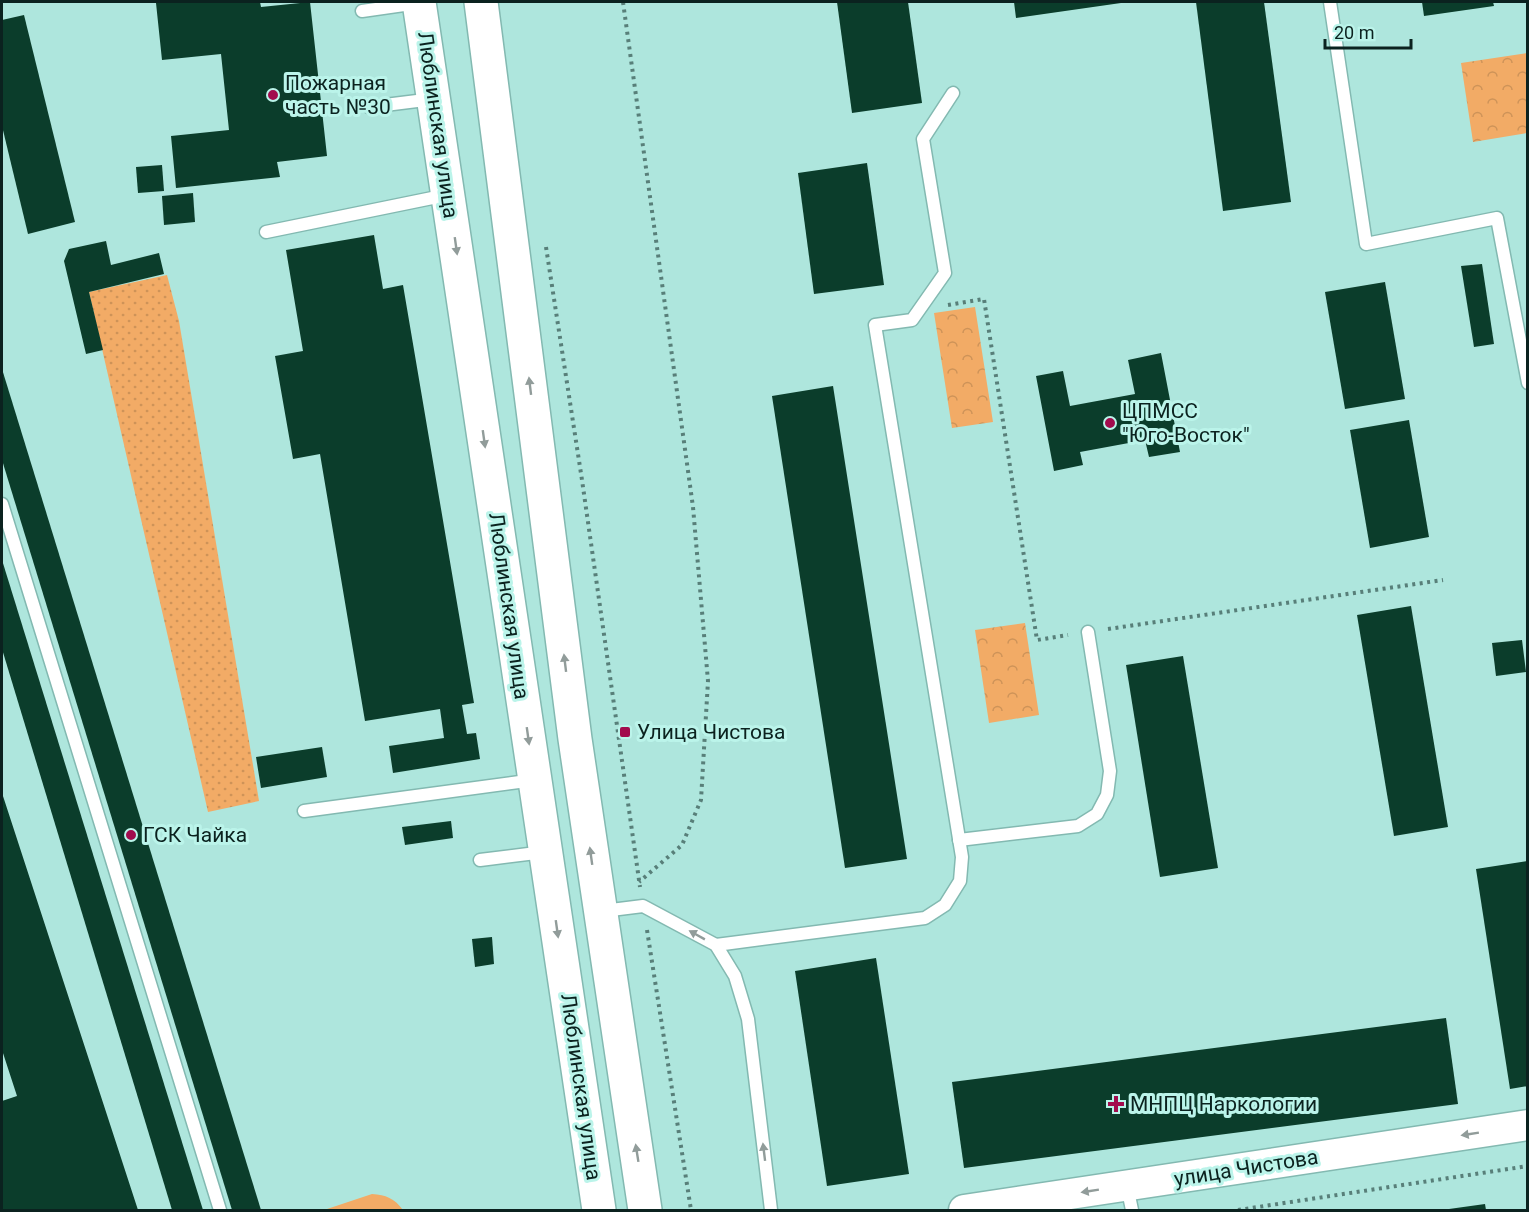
<svg xmlns="http://www.w3.org/2000/svg" width="1529" height="1212" font-family="Roboto,sans-serif">
	<style>
		.grass { fill: url(#grass-dots) }
		.park { fill: url(#park-crowns) }
		.pitch { fill: #f2ab66 }
		.building { fill: #0b3d2b }
		.lines { fill: none; stroke-linecap: round; stroke-linejoin: round }
		.service-casing { stroke: #83b9b1; stroke-width: 15 }
		.tertiary-casing { stroke: #83b9b1; stroke-width: 33 }
		.primary-casing { stroke: #83b9b1; stroke-width: 36 }
		.path { stroke: #587f79; stroke-width: 4; stroke-dasharray: 3 4.5; stroke-linecap: butt }
		.service { stroke: #fff; stroke-width: 12 }
		.tertiary { stroke: #fff; stroke-width: 30 }
		.primary { stroke: #fff; stroke-width: 33 }
		.oneway { fill: #919c9a }
		.poi-dot { fill: #a20b4d; stroke: #bbf4ea; stroke-width: 2 }
		.labels { text-anchor: middle; dominant-baseline: central; stroke-width: 6; stroke-linejoin: round; paint-order: stroke }
		.poi-label { font-size: 21px; fill: #0b221f; stroke: #bbf4ea; text-anchor: start }
		.street-label { font-size: 21px; fill: #0b221f; stroke: #bbf4ea }
	</style>
	<defs>
		<pattern id="grass-dots" width="8" height="8" patternUnits="userSpaceOnUse" patternTransform="scale(1.5)"><rect width="8" height="8" fill="#f2ab66"/><path d="M2 2h.1M6 6h.1" fill="none" stroke="#ce9358" stroke-width="1.8" stroke-linecap="round"/></pattern>
		<pattern id="park-crowns" width="20" height="18" patternUnits="userSpaceOnUse" patternTransform="scale(1.5)"><rect width="20" height="18" fill="#f2ab66"/><path d="M2 6a3 3 0 1 1 6 0M12 15a3 3 0 1 1 6 0" fill="none" stroke="#ce9358"/></pattern>
	</defs>
	<rect width="100%" height="100%" fill="#aee6dd"/>
	<!-- grass -->
	<path class="grass" d="M167,275L179,321L259,801L208,812L89,292Z"/>
	<!-- park -->
	<g class="park">
		<path d="M1527,53V133L1473,142L1461,63Z"/>
		<path d="M975,307L993,422L952,428L934,313Z"/>
		<path d="M1025,623L1039,715L989,723L975,630Z"/>
	</g>
	<!-- pitch -->
	<path class="pitch" d="M372,1194C386,1195 394,1198 403,1210H324Z"/>
	<!-- building -->
	<g class="building">
		<path d="M165,2H260L261,7L310,2L327,156L277,162L280,177L176,188L171,136L229,130L221,54L162,60L156,3Z"/>
		<path d="M837,2H908L922,103L852,113Z"/>
		<path d="M1014,2H1121V3L1016,18Z"/>
		<path d="M1196,2H1264L1291,202L1223,211Z"/>
		<path d="M1422,2H1493L1494,6L1424,16Z"/>
		<path d="M24,15L75,222L28,234L2,126V20Z"/>
		<path d="M867,163L884,285L814,294L798,173Z"/>
		<path d="M162,165L164,191L138,193L136,167Z"/>
		<path d="M193,193L195,222L164,225L162,196Z"/>
		<path d="M374,235L383,289L403,285L474,703L462,705L467,734L476,733L480,759L393,773L389,746L444,738L440,709L365,721L320,454L293,459L275,356L303,351L286,250Z"/>
		<path d="M106,241L111,265L159,253L164,274L89,292L103,350L86,354L64,261L69,249Z"/>
		<path d="M1482,264L1494,344L1474,347L1461,266Z"/>
		<path d="M1385,282L1405,399L1345,409L1325,292Z"/>
		<path d="M1161,353L1180,452L1149,457L1145,440L1080,452L1083,465L1054,471L1036,376L1063,371L1070,406L1135,394L1128,360Z"/>
		<path d="M2,369L261,1210H232L2,460Z"/>
		<path d="M833,386L907,859L845,868L772,396Z"/>
		<path d="M1409,420L1429,537L1370,548L1350,430Z"/>
		<path d="M2,560L203,1210H172L2,649Z"/>
		<path d="M1411,606L1448,827L1394,836L1357,615Z"/>
		<path d="M1522,640L1526,672L1496,676L1492,643Z"/>
		<path d="M1183,656L1218,868L1160,877L1126,665Z"/>
		<path d="M322,747L327,777L261,788L256,757Z"/>
		<path d="M2,793L138,1210H2V1101L17,1096L2,1050Z"/>
		<path d="M451,821L453,838L405,845L402,827Z"/>
		<path d="M1528,861V1086L1510,1089L1476,869Z"/>
		<path d="M492,937L494,964L475,967L472,939Z"/>
		<path d="M876,958L909,1174L827,1186L795,971Z"/>
		<path d="M1446,1018L1458,1104L964,1168L952,1082Z"/>
		<path d="M1485,1204L1486,1210H1449V1209Z"/>
	</g>
	<g class="lines">
		<!-- service casing -->
		<g class="service-casing">
			<g id="service">
				<path d="M1330,2L1366,244L1497,218L1528,383"/>
				<path d="M362,11L418,3"/>
				<path d="M369,107L433,99"/>
				<path d="M266,232L447,195"/>
				<path d="M2,504L220,1210"/>
				<path d="M304,811L534,780"/>
				<path d="M959,840L1078,826L1097,814L1107,795L1110,771L1088,632"/>
				<path d="M480,860L544,852"/>
				<path d="M603,911L643,906L716,945L735,976L748,1019L771,1210"/>
				<path d="M716,945L925,918L945,905L960,881L962,857L875,325L912,320L945,273L923,139L953,93"/>
				<path d="M1127,1186L1132,1210"/>
			</g>
		</g>
		<!-- tertiary casing -->
		<g class="tertiary-casing">
			<path id="tertiary" d="M964,1210L1528,1125"/>
		</g>
		<!-- primary casing -->
		<g class="primary-casing">
			<g id="primary">
				<path d="M419,2L599,1210"/>
				<path d="M481,2L575,739L645,1210"/>
			</g>
		</g>
		<!-- path -->
		<g class="path">
			<path d="M623,2L693,507L708,681L701,800L682,845L639,882"/>
			<path d="M546,247L582,480L640,887"/>
			<path d="M948,305L984,299L1037,640L1068,635"/>
			<path d="M1108,629L1443,580"/>
			<path d="M647,930L691,1210"/>
			<path d="M1238,1210L1528,1166"/>
		</g>
		<!-- service -->
		<use href="#service" class="service"/>
		<!-- tertiary -->
		<use href="#tertiary" class="tertiary"/>
		<!-- primary -->
		<use href="#primary" class="primary"/>
	</g>
	<!-- one-way arrows -->
	<defs><path id="oneway-solid" d="M-6-.8H1V-3.2L6.5 0L1 3.2V.8H-6Z" transform="scale(1.5)"/></defs>
	<g class="oneway">
		<use href="#oneway-solid" transform="translate(456 246) rotate(82)"/>
		<use href="#oneway-solid" transform="translate(530 386) rotate(-97)"/>
		<use href="#oneway-solid" transform="translate(484 439) rotate(82)"/>
		<use href="#oneway-solid" transform="translate(565 663) rotate(-97)"/>
		<use href="#oneway-solid" transform="translate(528 736) rotate(82)"/>
		<use href="#oneway-solid" transform="translate(591 856) rotate(-98)"/>
		<use href="#oneway-solid" transform="translate(557 929) rotate(82)"/>
		<use href="#oneway-solid" transform="translate(697 935) rotate(-151)"/>
		<use href="#oneway-solid" transform="translate(1470 1134) rotate(171)"/>
		<use href="#oneway-solid" transform="translate(764 1152) rotate(-97)"/>
		<use href="#oneway-solid" transform="translate(637 1153) rotate(-99)"/>
		<use href="#oneway-solid" transform="translate(1090 1191) rotate(171)"/>
	</g>
	<!-- markers -->
	<g class="poi-dot">
		<circle cx="273" cy="95" r="6"/>
		<circle cx="1110" cy="423" r="6"/>
		<rect x="619" y="726" width="12" height="12" rx="3"/>
		<circle cx="131" cy="835" r="6"/>
		<path d="M1113 1095h6v6h6v6h-6v6h-6v-6h-6v-6h6z"/>
	</g>
	<g class="labels">
		<!-- poi labels -->
		<g class="poi-label">
			<text x="285" y="83">Пожарная<tspan x="285" dy="24">часть №30</tspan></text>
			<text x="1122" y="411">ЦПМСС<tspan x="1122" dy="24">"Юго-Восток"</tspan></text>
			<text x="637" y="732">Улица Чистова</text>
			<text x="143" y="835">ГСК Чайка</text>
			<text x="1130" y="1104">МНПЦ Наркологии</text>
		</g>
		<!-- street labels -->
		<g class="street-label">
			<text transform="translate(438 125) rotate(82)">Люблинская улица</text>
			<text transform="translate(509 606) rotate(82)">Люблинская улица</text>
			<text transform="translate(581 1087) rotate(82)">Люблинская улица</text>
			<text transform="translate(1246 1168) rotate(-9)">улица Чистова</text>
		</g>
	</g>
	<!-- border -->
	<rect width="1529" height="1212" fill="none" stroke="#0b221f" stroke-width="6"/>
	<!-- scale -->
	<path d="M1325 39v9h86v-9" fill="none" stroke="#0b221f" stroke-width="3"/>
	<text x="1334" y="39" font-size="18" fill="#0b221f" stroke="#bbf4ea" stroke-width="4.5" paint-order="stroke">20 m</text>
</svg>
